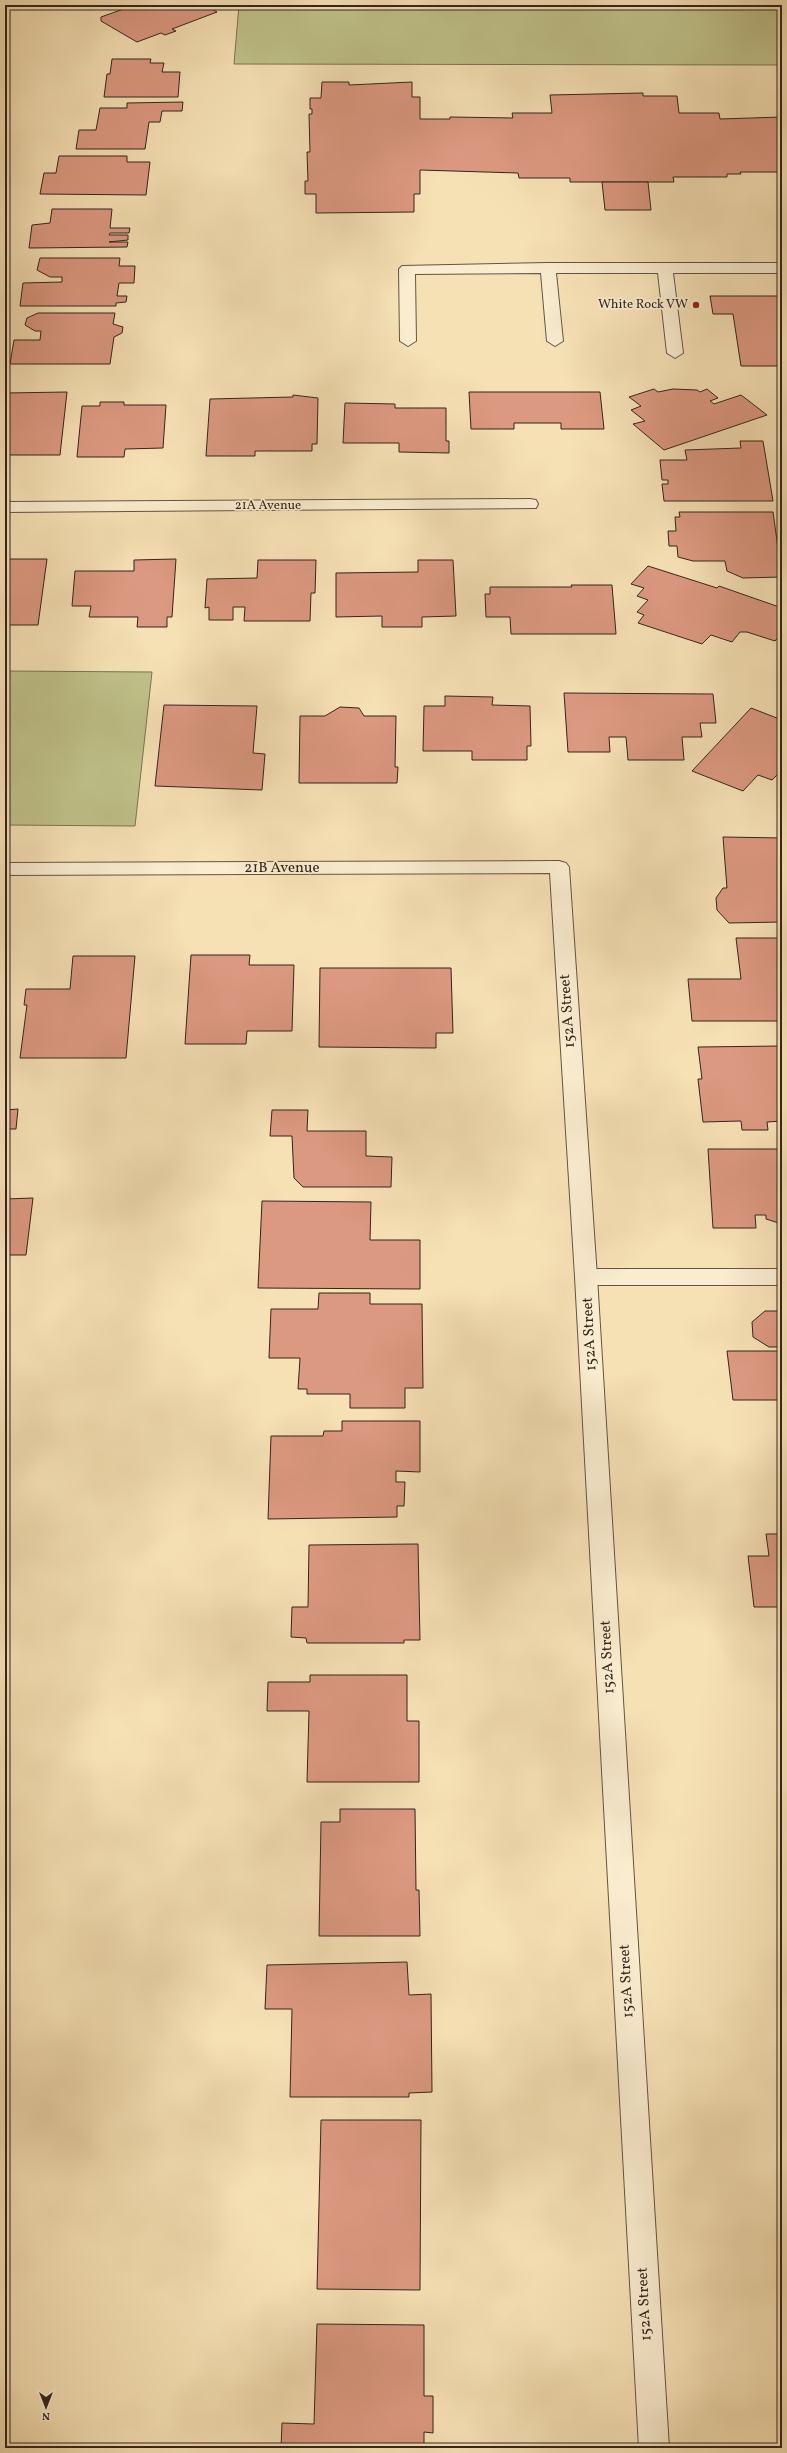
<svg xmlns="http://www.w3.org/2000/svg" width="787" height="2453" font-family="Vollkorn,serif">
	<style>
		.green { fill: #c0c28b; stroke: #7a7454 }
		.building { fill: #dc9981; stroke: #33251d }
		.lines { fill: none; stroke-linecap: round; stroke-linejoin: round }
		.lane-casing { stroke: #645443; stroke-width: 2 }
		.street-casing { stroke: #645443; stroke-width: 2 }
		.lane { fill: #f9eccf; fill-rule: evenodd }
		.street { fill: #f9eccf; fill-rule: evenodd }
		.poi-dot { fill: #8f2418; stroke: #f9eccf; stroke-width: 1.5 }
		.labels { text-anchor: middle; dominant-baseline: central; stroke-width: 3.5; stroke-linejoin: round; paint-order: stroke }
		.far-poi-label { font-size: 13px; fill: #33251d; stroke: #f9eccf; text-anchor: end }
		.far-street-label { font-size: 13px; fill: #33251d; stroke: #f9eccf }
		.street-label { font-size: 15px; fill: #33251d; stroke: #f9eccf }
	</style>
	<rect width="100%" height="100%" fill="#f6e1b5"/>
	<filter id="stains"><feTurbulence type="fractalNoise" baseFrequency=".005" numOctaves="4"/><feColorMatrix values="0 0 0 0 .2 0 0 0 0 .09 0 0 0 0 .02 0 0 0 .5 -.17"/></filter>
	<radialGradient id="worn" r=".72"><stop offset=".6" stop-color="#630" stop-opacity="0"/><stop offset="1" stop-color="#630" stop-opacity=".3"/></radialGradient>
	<!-- green -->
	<g class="green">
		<path d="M239,5H782V65L234,64Z"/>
		<path d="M5,671L152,672L135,826L5,825Z"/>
	</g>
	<!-- building -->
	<g class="building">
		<path d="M17,5H56V8L16,9Z"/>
		<path d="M130,5H205L217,12L172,29L176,31L165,35L161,33L137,42L101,21V17L132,6Z"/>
		<path d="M112,59H151L150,63H164L162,72H180L178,97H104L107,74H110Z"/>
		<path d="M322,82H349V85L412,82V97H420V119H450V117L513,118L512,113H552L550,95L643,93V96H677L679,113H719L720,119L782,117V172H740L741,174H727V177H673L674,182H570V178H519L518,173L420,170V194H414V212L316,213V194H305V181H308L307,152H310L309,114H312V109H310V98H321Z"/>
		<path d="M183,102L182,111H162L160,122H149L145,149H76L79,130H96L100,108H127V103Z"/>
		<path d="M59,156H127V162H150L146,195L40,194L44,173H56Z"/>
		<path d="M602,182H648L651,210H605Z"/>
		<path d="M52,209H112L110,228H130L129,233H110L109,235H128V240L109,242H128L127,247L29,248L32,225L50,223Z"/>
		<path d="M40,258H120L119,266H135L134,283H119L117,296H127L126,302L116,303V306H20L23,283L62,282V277H50L37,270Z"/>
		<path d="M710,296H781L782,366H741L733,314H713Z"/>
		<path d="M38,313H115L113,324L123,327L122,333L114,337L110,364H10L14,340H40L41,331H35L25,325L27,318Z"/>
		<path d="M654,389L658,392L673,389L697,390L700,392L707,389L718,398L710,401L714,404L741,395L767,415L664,450L633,424L645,421L631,410L641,406L629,397Z"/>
		<path d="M67,392L60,455H8V452H5V393Z"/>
		<path d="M469,392H600L604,429H561V423H514V429H471Z"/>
		<path d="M293,395L318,398L317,444H312V451H255V456H206L210,399L293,397Z"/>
		<path d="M100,402H124V405H166L163,448L125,449L124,457H77L82,406H100Z"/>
		<path d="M345,403L395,404V408H446V441H449V453L399,452V443H343Z"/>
		<path d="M740,441H763L773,501H664L662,484H668V480H662L660,460H687L685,450L741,448Z"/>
		<path d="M679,512H773L782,577L743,578L727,571L725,561H693L678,557L677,546H669L668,531H676L675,517H680Z"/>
		<path d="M5,559H47L38,625H5Z"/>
		<path d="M176,559L172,617H167V627H137L138,617H89L91,606H72L75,571H134V560Z"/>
		<path d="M258,560H316L315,593H311L310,621H244L245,607H233V620H209V607L205,608L207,579L257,578Z"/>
		<path d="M418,560H453L456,616L422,617V627H382V616L336,617V573L418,572Z"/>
		<path d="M648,566L717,588L719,586L782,608V619L779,623L782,624V633L775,641L747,632H740L732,642L711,635L702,644L638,623L644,615L637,612L648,600L637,596L644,588L631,584Z"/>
		<path d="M571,585H612L616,634H511L510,617H486L485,594H490V587H572Z"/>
		<path d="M564,693L713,694L716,723H700L702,737H682L684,760H628L626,737H609L610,752H568Z"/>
		<path d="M445,696L493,697L492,705L530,706L531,746H527V760H472V751H423L424,706H445Z"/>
		<path d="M164,705L257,706L253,753L265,754L262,790L155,786Z"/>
		<path d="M340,707L359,708L364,716H396L395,767H398L397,783H299L300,716H325Z"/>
		<path d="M751,708L782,720V777L777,775L772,780L758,775L743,791L692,771Z"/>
		<path d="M723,837L782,838V922L729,923L717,910L716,898L723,888H727Z"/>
		<path d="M736,938H782V1021H692L688,979H741Z"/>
		<path d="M191,955H250L249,965H294L292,1031H247L246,1044H185Z"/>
		<path d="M73,956H135L126,1058H20L27,1005H24L26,989H70Z"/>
		<path d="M320,968H451L453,1033H436V1048L319,1047Z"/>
		<path d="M782,1046V1121L767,1122L768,1130H742L741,1121L703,1122L698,1079H702L698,1047Z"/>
		<path d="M18,1109L16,1129H5V1110Z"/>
		<path d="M272,1110H308L307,1131H366V1156L392,1157L391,1187H303L294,1178L292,1136H270Z"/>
		<path d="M708,1149H782V1224L766,1219V1215H755L756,1228H713Z"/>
		<path d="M33,1198L26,1255H5V1199Z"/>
		<path d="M262,1201L371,1202L370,1240H420V1289L258,1288Z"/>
		<path d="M319,1293H370V1304H422L423,1388H405V1408H350V1394H307V1389H298L300,1358H269L271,1309H318Z"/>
		<path d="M765,1311H782V1400H733L727,1351H780L779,1347H769L753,1337L752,1322Z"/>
		<path d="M342,1421H420V1472L396,1471V1482H405L404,1506H397V1517L268,1519L271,1436H323L324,1431H342Z"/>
		<path d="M766,1534H782V1649L778,1607H754L748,1556H769Z"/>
		<path d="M418,1544L420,1640H404V1643H307L306,1638L291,1637L292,1607H308L309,1545Z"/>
		<path d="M310,1675H407V1721H419V1782H307L309,1711H267L268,1682H310Z"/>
		<path d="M778,1696H782V1740Z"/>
		<path d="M340,1809H415L416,1890H419L420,1936H319L321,1822H340Z"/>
		<path d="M407,1962L409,1995L431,1994L432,2092L409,2093V2097H290L292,2009H265L267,1965Z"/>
		<path d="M321,2120H421L420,2290L317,2289Z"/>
		<path d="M317,2324L424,2325V2396H433V2433L424,2432V2448H281L282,2423L314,2424Z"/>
	</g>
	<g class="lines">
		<!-- lane casing -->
		<g class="lane-casing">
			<g id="lane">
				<path d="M548,263H782V273H673L683,353L675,358L667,353L658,273H556L563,341L555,346L547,341L541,273L415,274L416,341L408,346L400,341L399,269L402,266Z"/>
				<path d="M586,1269H782V1285H586L578,1283L575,1277L578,1271Z"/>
			</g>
		</g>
		<!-- street casing -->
		<g class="street-casing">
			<g id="street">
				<path d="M530,499L536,500L538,504L536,508L5,512V502Z"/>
				<path d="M559,861L566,863L569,867L597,1277L669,2448H639L575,1277L550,873L5,875V863Z"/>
			</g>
		</g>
		<!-- lane -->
		<use href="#lane" class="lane"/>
		<!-- street -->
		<use href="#street" class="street"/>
	</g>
	<!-- markers -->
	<circle class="poi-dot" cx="696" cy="305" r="4"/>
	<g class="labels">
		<!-- far-poi labels -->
		<g class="far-poi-label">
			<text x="688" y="305">White Rock VW</text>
		</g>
		<!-- far-street labels -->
		<g class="far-street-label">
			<text x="268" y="506">21A Avenue</text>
		</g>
		<!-- street labels -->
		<g class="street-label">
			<text x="282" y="868">21B Avenue</text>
			<text transform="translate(568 1011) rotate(-94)">152A Street</text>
			<text transform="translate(590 1334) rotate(-93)">152A Street</text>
			<text transform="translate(608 1657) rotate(-93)">152A Street</text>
			<text transform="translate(627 1981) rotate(-93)">152A Street</text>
			<text transform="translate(645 2304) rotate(-93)">152A Street</text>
		</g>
	</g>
	<!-- margin -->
	<rect width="787" height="2453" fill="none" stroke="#f6e1b5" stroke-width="20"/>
	<rect x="6" y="6" width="775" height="2441" fill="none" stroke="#33251d" stroke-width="2"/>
	<rect x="10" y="10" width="767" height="2433" fill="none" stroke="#33251d"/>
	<!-- north arrow -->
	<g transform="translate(46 2407) rotate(180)" stroke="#f9eccf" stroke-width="3" paint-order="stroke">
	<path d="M0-3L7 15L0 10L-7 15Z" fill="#33251d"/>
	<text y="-6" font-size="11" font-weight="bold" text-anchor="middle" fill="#33251d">N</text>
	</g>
	<rect width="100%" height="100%" filter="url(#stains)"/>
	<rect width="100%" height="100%" fill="url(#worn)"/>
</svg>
